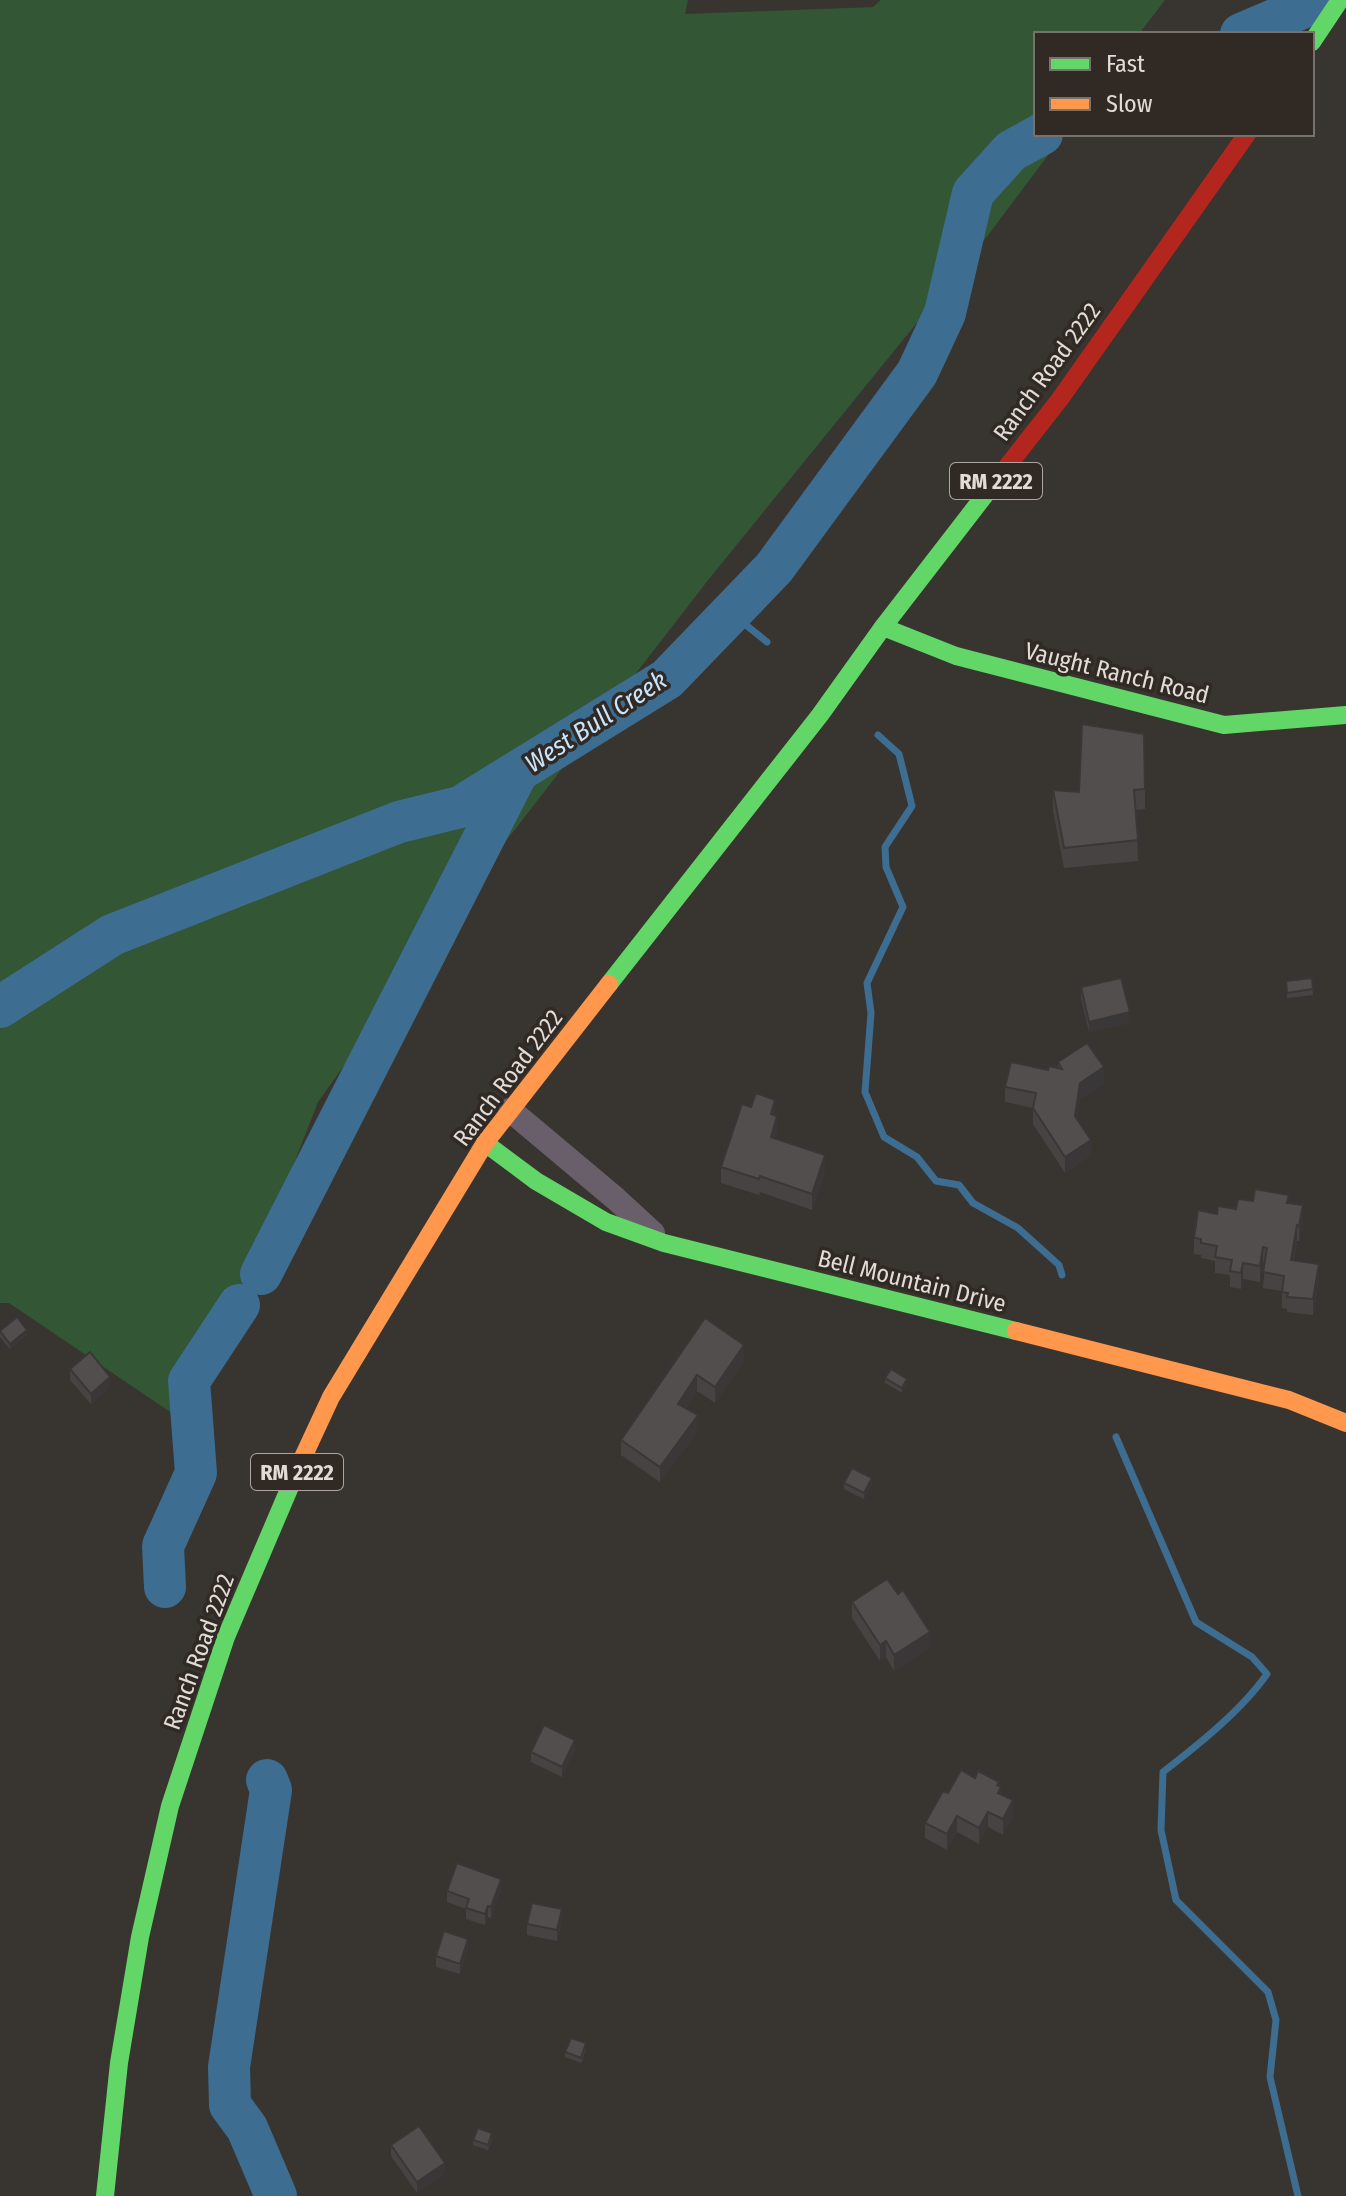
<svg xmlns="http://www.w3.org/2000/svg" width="1346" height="2196" font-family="'Fira Sans Condensed',sans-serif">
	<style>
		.green { fill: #335635 }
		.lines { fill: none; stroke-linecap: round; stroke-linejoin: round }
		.stream { stroke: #3d6d91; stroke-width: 7 }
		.river { stroke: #3d6d91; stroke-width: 42 }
		.street { stroke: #685f6a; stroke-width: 24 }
		.fast { stroke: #63d668; stroke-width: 18 }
		.slow { stroke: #ff974d; stroke-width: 18 }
		.jam { stroke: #b3261e; stroke-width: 18 }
		.wall { fill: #474343 }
		.shaded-wall { fill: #393737 }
		.building { fill: #524e4e; stroke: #393737; stroke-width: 2 }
		.labels { text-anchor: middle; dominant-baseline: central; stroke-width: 7; stroke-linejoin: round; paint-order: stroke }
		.shield { fill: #312923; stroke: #aca6a2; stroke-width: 2 }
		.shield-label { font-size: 22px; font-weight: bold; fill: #e1dcd8 }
		.street-label { font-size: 24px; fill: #e1dcd8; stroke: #312923 }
		.water-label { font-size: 26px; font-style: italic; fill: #c7e5fd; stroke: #312923 }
	</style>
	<rect width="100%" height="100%" fill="#383430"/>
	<!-- green -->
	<path class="green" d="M0,0H688L685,14L873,7L881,0H1165L1139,34H1036V134H1064L989,234L709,579L486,867L318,1102L254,1266L188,1424L9,1303H0Z"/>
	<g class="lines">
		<!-- stream -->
		<g class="stream">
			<path d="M731,613L767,642"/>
			<path d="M878,735L899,754L912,806L885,847L886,867L903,907L867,983L871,1013L865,1092L884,1137L917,1157L936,1181L959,1185L973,1203L1018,1228L1059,1265L1062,1275"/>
			<path d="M1116,1437L1196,1622L1252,1657L1267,1674C1242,1710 1198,1745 1163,1772L1161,1830L1176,1900L1268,1992L1276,2020L1270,2077L1298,2196"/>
		</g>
		<!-- river -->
		<g class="river">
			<path d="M1241,34L1321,0"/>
			<path d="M0,1007L112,935L399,822L460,807L667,679L774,568L917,373L945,313L973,193L1011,151L1042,134"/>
			<path d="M261,1274L517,773"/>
			<path d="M165,1587L163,1546L196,1473L189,1381L239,1305"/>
			<path d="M267,1780L271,1790L229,2067L230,2105L247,2128L276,2196"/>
		</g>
		<!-- street -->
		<path class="street" d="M510,1110L616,1199L653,1233"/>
		<!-- fast -->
		<g class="fast">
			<path d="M1312,42L1340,0"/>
			<path d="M883,627L956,656L1224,725L1346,715"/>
			<path d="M609,984L820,715L883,627L995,482"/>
			<path d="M485,1143L536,1181L606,1222L664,1243L1016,1331"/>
			<path d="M105,2196L119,2063L140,1937L170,1806L226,1637L298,1468"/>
		</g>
		<!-- slow -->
		<g class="slow">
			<path d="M1016,1331L1289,1400L1346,1423"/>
			<path d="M298,1468L331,1397L485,1143L609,984"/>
		</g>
		<!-- jam -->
		<path class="jam" d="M995,482L1060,399L1247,134"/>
	</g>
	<!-- wall -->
	<g class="wall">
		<path d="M1145,789V809L1136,810L1138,861L1064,868L1053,811V790L1079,792Z"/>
		<path d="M1312,978L1313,995L1287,998L1286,981Z"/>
		<path d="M1081,987L1130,1023L1089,1032L1081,998Z"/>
		<path d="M1058,1062L1104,1083L1080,1099L1077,1119L1091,1155L1065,1173L1033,1124V1108L1005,1102V1087L1048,1070L1058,1068Z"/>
		<path d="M775,1116L777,1132L775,1139L825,1171L812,1210L760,1192L759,1195L721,1183V1167Z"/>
		<path d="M1253,1201L1289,1203L1303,1221L1299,1241H1297L1294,1260L1319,1280L1313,1315L1287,1312V1309L1282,1308V1291L1263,1288L1265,1263H1263L1260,1282L1243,1279L1241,1289L1230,1287V1275L1215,1273V1261L1201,1258V1255L1194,1254V1238L1217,1214L1236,1209Z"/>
		<path d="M705,1318L744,1361L715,1403L697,1391L686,1408L698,1431L660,1482L621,1455V1440Z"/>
		<path d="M0,1331L27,1335L10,1349L0,1337Z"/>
		<path d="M70,1369L110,1387L91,1404L70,1380Z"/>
		<path d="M885,1378L907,1385L902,1393L885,1383Z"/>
		<path d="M844,1483H872L864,1499L844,1489Z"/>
		<path d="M852,1602L930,1647L894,1671L886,1657L880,1661L852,1618Z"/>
		<path d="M575,1750L562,1777L531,1762V1752Z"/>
		<path d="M975,1778L999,1786L1001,1794L1013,1816L1003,1835L988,1827L979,1844L957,1832L947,1850L925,1838V1823L948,1793Z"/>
		<path d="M501,1889L491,1918L488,1917L485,1925L466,1919V1909L447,1902V1891Z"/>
		<path d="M562,1920L557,1941L527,1935V1924Z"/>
		<path d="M468,1949L460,1974L436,1967V1956Z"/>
		<path d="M586,2049L581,2063L565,2057V2052Z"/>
		<path d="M492,2138L488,2150L473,2145V2140Z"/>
		<path d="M391,2145L445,2173L417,2193L391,2156Z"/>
	</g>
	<!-- shaded-wall -->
	<g class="shaded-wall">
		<path d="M1130,1012V1023L1089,1032V1022Z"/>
		<path d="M1104,1067V1083L1080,1099L1075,1132V1116L1080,1083Z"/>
		<path d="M775,1100V1115L771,1114Z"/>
		<path d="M777,1116V1132L771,1153V1137Z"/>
		<path d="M1091,1140V1155L1065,1173V1157Z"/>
		<path d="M825,1155V1171L812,1210V1194Z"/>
		<path d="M1303,1205V1221L1299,1241V1226Z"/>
		<path d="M1297,1225V1241L1291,1275V1260Z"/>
		<path d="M1263,1247V1263L1260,1282V1266Z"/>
		<path d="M1243,1263V1279L1241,1289V1273Z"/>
		<path d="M1319,1264V1280L1313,1315V1299Z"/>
		<path d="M27,1330V1335L10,1349V1344Z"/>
		<path d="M744,1345V1361L715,1403V1387Z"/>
		<path d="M697,1375V1391L678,1419V1404Z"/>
		<path d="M110,1377V1387L91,1404V1394Z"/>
		<path d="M907,1379V1385L902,1393V1388Z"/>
		<path d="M698,1415V1431L660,1482V1467Z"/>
		<path d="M872,1478V1483L864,1499V1493Z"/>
		<path d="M930,1632V1647L894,1671V1655Z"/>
		<path d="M886,1641V1657L880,1661V1645Z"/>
		<path d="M575,1740V1750L562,1777V1767Z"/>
		<path d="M1013,1800V1816L1003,1835V1819Z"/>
		<path d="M988,1812V1827L979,1844V1828Z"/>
		<path d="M957,1816V1832L947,1850V1834Z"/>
		<path d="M501,1879V1889L491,1918V1907Z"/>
		<path d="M488,1906V1917L485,1925V1914Z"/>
		<path d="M562,1909V1920L557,1941V1930Z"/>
		<path d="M468,1939V1949L460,1974V1964Z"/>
		<path d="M445,2163V2173L417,2193V2182Z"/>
	</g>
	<!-- building -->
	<g class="building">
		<path d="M1082,724L1144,734L1145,789L1134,790L1138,840L1064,848L1053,790L1079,792Z"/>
		<path d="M1121,978L1130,1012L1089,1022L1081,987Z"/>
		<path d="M1312,978L1313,989L1287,993L1286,981Z"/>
		<path d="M1087,1043L1104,1067L1080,1083L1075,1116L1091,1140L1065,1157L1033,1108L1036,1093L1005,1087L1011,1062L1048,1070L1049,1066L1062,1069L1058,1062Z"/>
		<path d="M756,1093L775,1100L771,1114L777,1116L771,1137L825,1155L812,1194L760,1176L759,1179L721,1167L742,1104L751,1107Z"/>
		<path d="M1255,1189L1289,1195L1287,1203L1303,1205L1299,1226L1297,1225L1291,1260L1319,1264L1313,1299L1287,1297L1288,1293L1282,1292L1284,1276L1263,1272L1267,1248L1263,1247L1260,1266L1243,1263L1241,1273L1230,1271L1232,1260L1215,1257L1217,1246L1201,1243V1239L1194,1238L1198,1210L1217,1214L1218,1206L1236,1209L1238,1199L1253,1201Z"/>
		<path d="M17,1317L27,1330L10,1344L0,1331Z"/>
		<path d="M705,1318L744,1345L715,1387L697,1375L678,1404L698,1415L660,1467L621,1440Z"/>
		<path d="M90,1352L110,1377L91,1394L70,1369Z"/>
		<path d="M891,1369L907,1379L902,1388L885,1378Z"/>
		<path d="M852,1468L872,1478L864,1493L844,1483Z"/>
		<path d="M887,1579L898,1594L903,1590L930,1632L894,1655L886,1641L880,1645L852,1602Z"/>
		<path d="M544,1725L575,1740L562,1767L531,1752Z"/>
		<path d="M961,1770L975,1778L978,1771L999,1782L997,1785L1001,1787L998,1793L1013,1800L1003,1819L988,1812L979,1828L957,1816L947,1834L925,1823L943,1791L948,1793Z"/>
		<path d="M457,1863L501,1879L491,1907L488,1906L485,1914L466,1908L469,1899L447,1891Z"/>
		<path d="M532,1903L562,1909L557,1930L527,1924Z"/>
		<path d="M444,1931L468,1939L460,1964L436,1956Z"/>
		<path d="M571,2038L586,2043L581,2058L565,2052Z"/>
		<path d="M419,2126L445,2163L417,2182L391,2145Z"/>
		<path d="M478,2128L492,2133L488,2145L473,2140Z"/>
	</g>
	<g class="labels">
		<!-- shield labels -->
		<g class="shield">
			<rect x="950" y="463" width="92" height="36" rx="6"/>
			<rect x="251" y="1454" width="92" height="36" rx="6"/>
		</g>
		<g class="shield-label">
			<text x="996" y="481">RM 2222</text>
			<text x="297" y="1472">RM 2222</text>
		</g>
		<!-- street labels -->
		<g class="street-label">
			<text transform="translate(1047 372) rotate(-54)">Ranch Road 2222</text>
			<text transform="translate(1117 673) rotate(14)">Vaught Ranch Road</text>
			<text transform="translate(508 1078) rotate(-53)">Ranch Road 2222</text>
			<text transform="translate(912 1281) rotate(14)">Bell Mountain Drive</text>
			<text transform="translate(199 1652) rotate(-70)">Ranch Road 2222</text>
		</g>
		<!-- water labels -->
		<g class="water-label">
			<text transform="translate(596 722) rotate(-33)">West Bull Creek</text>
		</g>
	</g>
	<!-- legend -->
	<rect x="1034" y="32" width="280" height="104" fill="#312923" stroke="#77716b" stroke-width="2"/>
	<rect x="1050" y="58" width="40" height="12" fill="#63d668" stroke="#77716b" stroke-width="2"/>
	<text x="1106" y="72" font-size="24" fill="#e1dcd8">Fast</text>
	<rect x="1050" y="98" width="40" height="12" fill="#ff974d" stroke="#77716b" stroke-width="2"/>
	<text x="1106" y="112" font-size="24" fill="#e1dcd8">Slow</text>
</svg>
